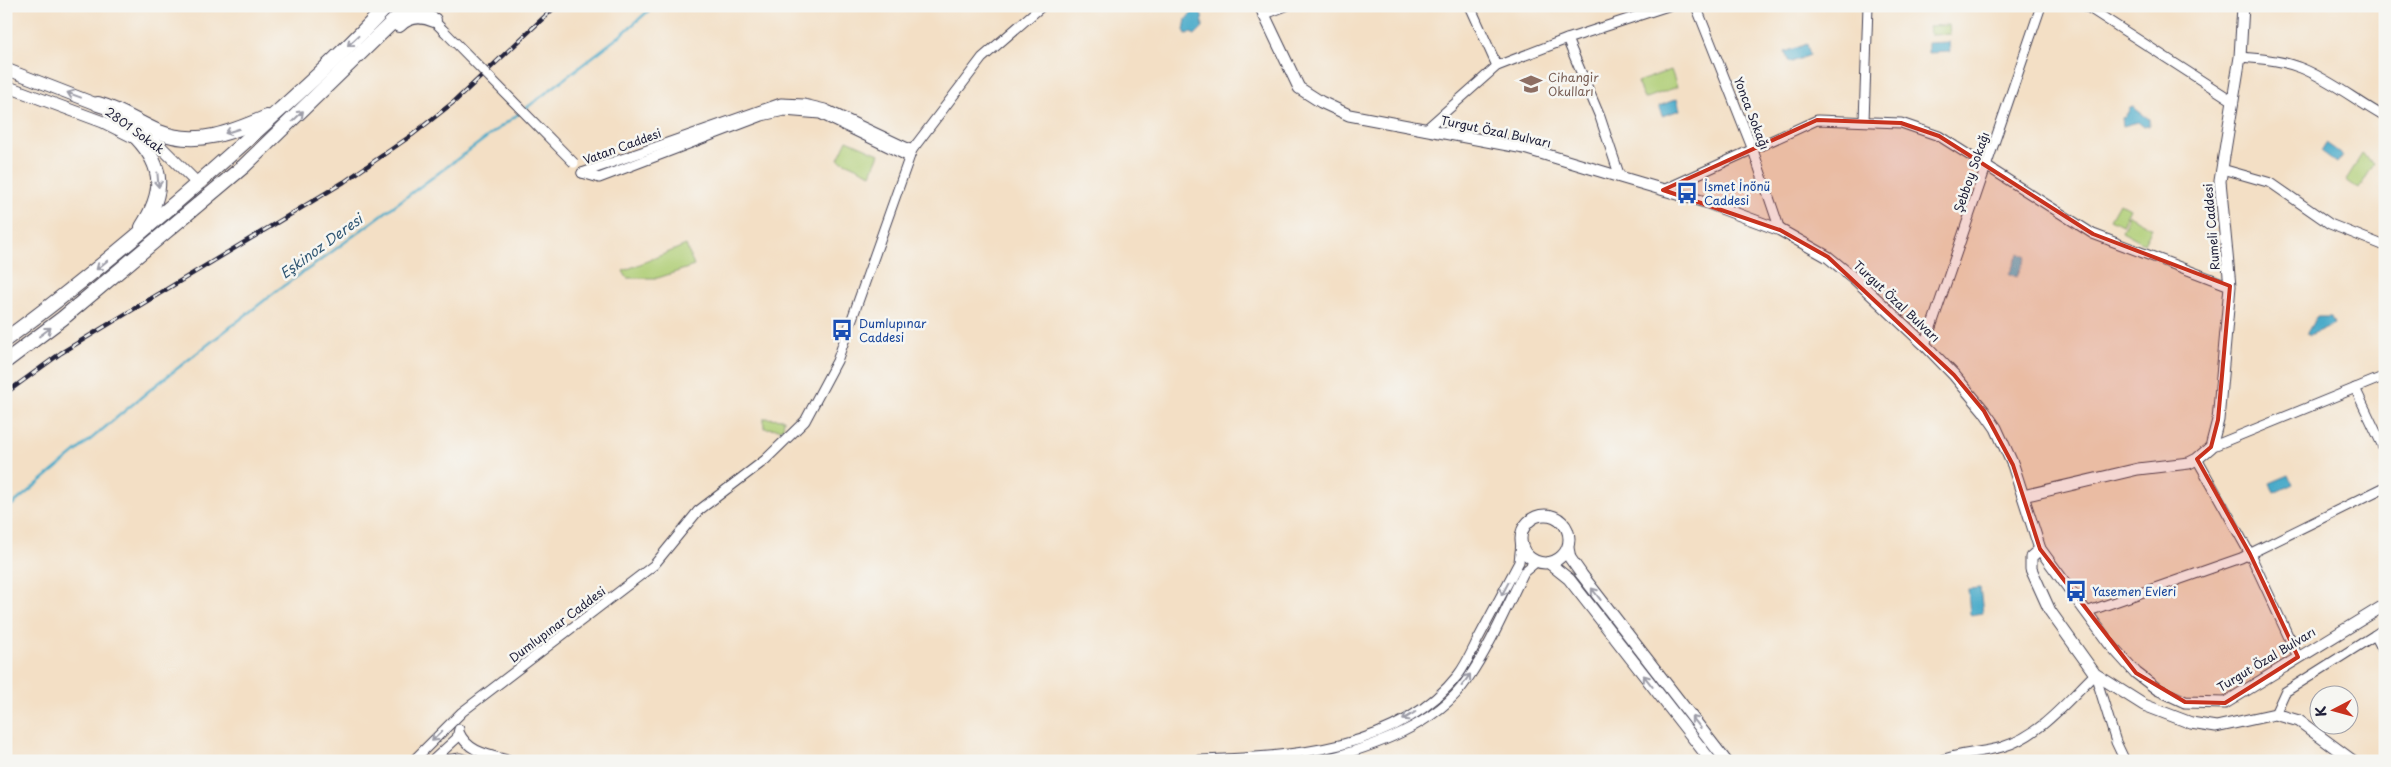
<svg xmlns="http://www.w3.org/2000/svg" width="2391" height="767" font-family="'Playpen Sans',sans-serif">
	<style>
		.green { fill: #afcd74; stroke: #687858 }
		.water { fill: #4aaac9; stroke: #366682 }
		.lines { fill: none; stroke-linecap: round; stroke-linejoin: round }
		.stream { stroke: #4aaac9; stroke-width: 2.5 }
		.minor-casing { stroke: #413e50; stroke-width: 11 }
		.tertiary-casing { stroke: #413e50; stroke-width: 13 }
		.primary-casing { stroke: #413e50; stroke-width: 16 }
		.minor { stroke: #fff; stroke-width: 9 }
		.tertiary { stroke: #fff; stroke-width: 11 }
		.primary { stroke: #fff; stroke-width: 14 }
		.rail-casing { stroke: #22223b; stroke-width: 4.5 }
		.rail { stroke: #f6f6f2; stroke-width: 2.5; stroke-dasharray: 8; stroke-linecap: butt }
		.minor-bridge-casing { stroke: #413e50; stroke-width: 11; stroke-linecap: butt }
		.minor-bridge { stroke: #fff; stroke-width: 9 }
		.oneway { stroke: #9c9ca7 }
		.marked { fill: #c8321e; fill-opacity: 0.2; stroke: #c8321e; stroke-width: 4; stroke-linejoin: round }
		.labels { text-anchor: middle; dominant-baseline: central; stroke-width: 5; stroke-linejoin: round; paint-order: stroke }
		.education-label { font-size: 12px; fill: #785e54; stroke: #f6f6f2; text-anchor: start }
		.street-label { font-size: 12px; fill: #22223b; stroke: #f6f6f2 }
		.transit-label { font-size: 12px; fill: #164399; stroke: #f6f6f2; text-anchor: start }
		.water-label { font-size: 14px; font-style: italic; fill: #325874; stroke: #f6f6f2 }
	</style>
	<rect width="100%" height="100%" fill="#f6f6f2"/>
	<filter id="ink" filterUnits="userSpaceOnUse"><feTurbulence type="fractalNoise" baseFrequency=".02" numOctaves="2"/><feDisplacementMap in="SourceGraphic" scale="10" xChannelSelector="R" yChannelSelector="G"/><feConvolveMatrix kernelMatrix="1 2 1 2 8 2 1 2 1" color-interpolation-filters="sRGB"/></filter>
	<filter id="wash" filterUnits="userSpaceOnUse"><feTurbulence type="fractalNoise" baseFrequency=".0096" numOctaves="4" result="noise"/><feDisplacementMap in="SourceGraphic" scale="20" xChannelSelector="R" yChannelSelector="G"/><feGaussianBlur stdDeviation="1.12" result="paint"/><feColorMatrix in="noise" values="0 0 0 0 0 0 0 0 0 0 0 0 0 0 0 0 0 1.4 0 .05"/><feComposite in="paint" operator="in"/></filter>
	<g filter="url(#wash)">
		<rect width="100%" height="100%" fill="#f3dfc5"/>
		<!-- green -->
		<g class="green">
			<path d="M1949,25L1950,34L1930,35L1929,26Z"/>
			<path d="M1671,70L1677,87L1644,99L1637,82Z"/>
			<path d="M847,140L879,154L871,174L838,159Z"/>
			<path d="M2362,154L2374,164L2359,189L2346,180Z"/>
			<path d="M2119,203L2130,209L2122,225L2110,219Z"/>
			<path d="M2129,215L2152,228L2144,243L2122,231Z"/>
			<path d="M686,245L694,266L658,278H627L623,271Z"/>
			<path d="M764,418L784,419L783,429L764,428Z"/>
		</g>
		<!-- water -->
		<g class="water">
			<path d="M1195,9L1198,10L1202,16L1203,27L1195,35L1191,33L1186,34L1184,30L1186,19Z"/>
			<path d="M1949,42L1950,52L1928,53V43Z"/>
			<path d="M1807,44L1810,55L1789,63L1785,52Z"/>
			<path d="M1677,99L1680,110L1662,116L1659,106Z"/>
			<path d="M2133,107L2149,119V126L2144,127L2138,122L2123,126L2122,118L2127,114L2130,108Z"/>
			<path d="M2326,143L2343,155L2337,163L2321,151Z"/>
			<path d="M2019,253L2026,257L2017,277L2009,274Z"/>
			<path d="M2316,317H2331L2334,324L2310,335L2307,333Z"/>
			<path d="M2289,475L2293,484L2274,493L2270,483Z"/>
			<path d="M1980,588L1983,613L1970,615L1968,589Z"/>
		</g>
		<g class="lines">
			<!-- stream -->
			<g class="stream">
				<path d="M525,109L621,35L654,6"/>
				<path d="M6,510L151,389L279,289L314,265L521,112"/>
			</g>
		</g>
	</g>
	<g filter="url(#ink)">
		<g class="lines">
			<!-- minor casing -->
			<g class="minor-casing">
				<g id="minor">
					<path d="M419,6L444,31"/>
					<path d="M1470,6L1497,66"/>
					<path d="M1696,6L1753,150L1780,230"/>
					<path d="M2086,6L2233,101"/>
					<path d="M1263,15L1286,6"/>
					<path d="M1567,39L1600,117L1620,177"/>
					<path d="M2240,57C2260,59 2282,60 2301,68C2331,80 2356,101 2385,117"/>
					<path d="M1864,121L1868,6"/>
					<path d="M1425,130L1497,66L1567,39L1668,6"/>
					<path d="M2222,169L2271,183L2330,224L2385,246"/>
					<path d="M582,173L781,103L804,104L825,109L912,150"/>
					<path d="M582,173L599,178L762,116L784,111L820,114L909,157"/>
					<path d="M1663,190L1817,120L1901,123L1939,136L2093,234L2230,286"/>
					<path d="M1925,345L2041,6"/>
					<path d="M2355,388L2385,451"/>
					<path d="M2211,447L2385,376"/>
					<path d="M2197,459L2250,554L2298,657"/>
					<path d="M2086,612L2241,558L2385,487"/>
					<path d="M2375,635L2385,628"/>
					<path d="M2275,714L2285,692L2375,635L2385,654"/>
					<path d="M459,732C468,753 491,755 511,761"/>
					<path d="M1200,760C1290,756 1397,752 1458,675C1466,665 1472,651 1478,639C1492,613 1505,588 1519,562L1521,543"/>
					<path d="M413,761L462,712L654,565L698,511L765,460L805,421L837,361L912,150L982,58L1042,6"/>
					<path d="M432,761L457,738L459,729"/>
					<path d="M439,761L460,758L469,761"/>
					<path d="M1319,761C1370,748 1436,726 1467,680C1490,647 1506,608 1524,572L1536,562"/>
					<path d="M1939,761C1959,752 1982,753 2002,747C2040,736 2067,701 2095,674L2116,742L2125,761"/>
				</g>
			</g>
			<!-- tertiary casing -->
			<g class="tertiary-casing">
				<g id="tertiary">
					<path d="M1260,6L1299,88L1321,102L1349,115L1524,148L1620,177L1705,202L1780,230L1828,257L1855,279L1925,345L1954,375L1984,411L1996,428L2013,465L2040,549L2109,643L2136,673L2157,689L2185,702L2225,703L2385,605"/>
					<path d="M6,69L104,107"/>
					<path d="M6,86L103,122L143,142"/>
					<path d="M126,121L161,147L198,184"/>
					<path d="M2023,496L2138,469L2189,463L2197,459L2211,447L2218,420L2230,286L2220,181L2240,57L2243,6"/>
					<circle cx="1545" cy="539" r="24"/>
					<path d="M1568,548L1570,558L1582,575L1726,761"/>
					<path d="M2040,549L2031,557V569L2050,611L2095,674L2144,705L2191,723L2216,727L2275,714L2299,721L2353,761"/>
					<path d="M1549,563L1569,579L1711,761"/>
				</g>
			</g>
			<!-- primary casing -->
			<g class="primary-casing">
				<g id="primary">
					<path d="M399,25C409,15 421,14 434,20"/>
					<path d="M98,104C120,110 138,123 159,132C197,147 232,132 267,117"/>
					<path d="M137,138C165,168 164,193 142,227"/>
					<path d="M6,339C91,277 171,208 249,138C296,95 344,53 387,6"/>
					<path d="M6,361L63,318L244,166L409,6"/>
				</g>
			</g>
			<!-- minor -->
			<use href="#minor" class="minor"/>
			<!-- tertiary -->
			<use href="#tertiary" class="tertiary"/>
			<!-- primary -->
			<use href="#primary" class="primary"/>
			<!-- rail casing -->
			<g class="rail-casing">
				<path id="rail" d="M6,393L61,353L344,182L412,135L455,101L556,6"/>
			</g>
			<!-- rail -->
			<use href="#rail" class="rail"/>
			<!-- minor-bridge casing -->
			<g class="minor-bridge-casing">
				<path id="minor-bridge" d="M444,31L574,163"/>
			</g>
			<!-- minor-bridge -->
			<use href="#minor-bridge" class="minor-bridge"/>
		</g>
		<!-- one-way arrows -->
		<defs><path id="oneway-shaft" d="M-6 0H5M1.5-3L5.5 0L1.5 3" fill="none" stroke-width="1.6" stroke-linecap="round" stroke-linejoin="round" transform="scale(1.25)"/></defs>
		<g class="oneway">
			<use href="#oneway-shaft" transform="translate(353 41) rotate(137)"/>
			<use href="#oneway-shaft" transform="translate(74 95) rotate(-160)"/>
			<use href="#oneway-shaft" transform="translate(298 116) rotate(-44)"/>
			<use href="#oneway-shaft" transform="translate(232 131) rotate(162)"/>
			<use href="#oneway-shaft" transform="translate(158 180) rotate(85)"/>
			<use href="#oneway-shaft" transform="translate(102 265) rotate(141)"/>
			<use href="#oneway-shaft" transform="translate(45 332) rotate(-37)"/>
			<use href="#oneway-shaft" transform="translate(1505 589) rotate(118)"/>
			<use href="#oneway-shaft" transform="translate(1596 594) rotate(-128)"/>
			<use href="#oneway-shaft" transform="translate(1466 680) rotate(-54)"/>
			<use href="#oneway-shaft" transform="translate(1648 681) rotate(-128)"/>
			<use href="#oneway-shaft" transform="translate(1409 716) rotate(148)"/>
			<use href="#oneway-shaft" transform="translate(1696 722) rotate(-128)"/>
			<use href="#oneway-shaft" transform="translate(437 736) rotate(135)"/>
		</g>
	</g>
	<!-- marked area -->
	<path class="marked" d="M1817,120L1901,123L1939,136L2093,234L2230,286L2218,420L2211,447L2197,459L2250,554L2298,657L2225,703L2185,702L2136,673L2040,549L2013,465L1984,411L1954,375L1828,257L1780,230L1663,190Z"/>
	<!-- icons -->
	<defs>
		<g id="school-bare" transform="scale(1.725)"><path d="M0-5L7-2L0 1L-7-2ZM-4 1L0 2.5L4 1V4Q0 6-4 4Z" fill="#8d6e63" stroke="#f6f6f2" stroke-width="2.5" paint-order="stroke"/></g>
		<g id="bus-bare" transform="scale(1.725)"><path d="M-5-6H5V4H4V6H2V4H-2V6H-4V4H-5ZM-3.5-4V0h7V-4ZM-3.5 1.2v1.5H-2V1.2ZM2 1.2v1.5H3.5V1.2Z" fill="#1a4fb4" stroke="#f6f6f2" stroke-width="2.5" paint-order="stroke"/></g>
	</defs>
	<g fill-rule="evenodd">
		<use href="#school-bare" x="1531" y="84"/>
		<use href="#bus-bare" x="1687" y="193"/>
		<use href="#bus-bare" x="842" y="330"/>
		<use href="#bus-bare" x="2076" y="591"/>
	</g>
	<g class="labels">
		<!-- education labels -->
		<g class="education-label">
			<text x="1548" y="77">Cihangir<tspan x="1548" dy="14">Okulları</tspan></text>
		</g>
		<!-- street labels -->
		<g class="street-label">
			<text transform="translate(1752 113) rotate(69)">Yonca Sokağı</text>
			<text transform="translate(135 130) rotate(36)">2801 Sokak</text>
			<text transform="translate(1496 131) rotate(12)">Turgut Özal Bulvarı</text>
			<text transform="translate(622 146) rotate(-20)">Vatan Caddesi</text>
			<text transform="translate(1971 172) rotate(-71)">Şebboy Sokağı</text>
			<text transform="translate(2211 227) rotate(-95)">Rumeli Caddesi</text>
			<text transform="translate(1897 301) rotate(43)">Turgut Özal Bulvarı</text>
			<text transform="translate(557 624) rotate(-37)">Dumlupınar Caddesi</text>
			<text transform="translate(2266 659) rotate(-31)">Turgut Özal Bulvarı</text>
		</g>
		<!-- transit labels -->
		<g class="transit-label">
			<text x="1704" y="186">İsmet İnönü<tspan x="1704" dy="14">Caddesi</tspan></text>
			<text x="859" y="323">Dumlupınar<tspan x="859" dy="14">Caddesi</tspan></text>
			<text x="2092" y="591">Yasemen Evleri</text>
		</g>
		<!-- water labels -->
		<g class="water-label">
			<text transform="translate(321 246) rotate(-36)">Eşkinoz Deresi</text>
		</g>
	</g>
	<!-- margin -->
	<rect width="2391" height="767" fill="none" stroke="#f6f6f2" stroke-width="25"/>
	<!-- north arrow -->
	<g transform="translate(2334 710) rotate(264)"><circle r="24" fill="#f6f6f2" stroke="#a1a1a9"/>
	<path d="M0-4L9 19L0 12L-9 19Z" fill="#c8321e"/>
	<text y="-8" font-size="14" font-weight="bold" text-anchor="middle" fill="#22223b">K</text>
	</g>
</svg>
